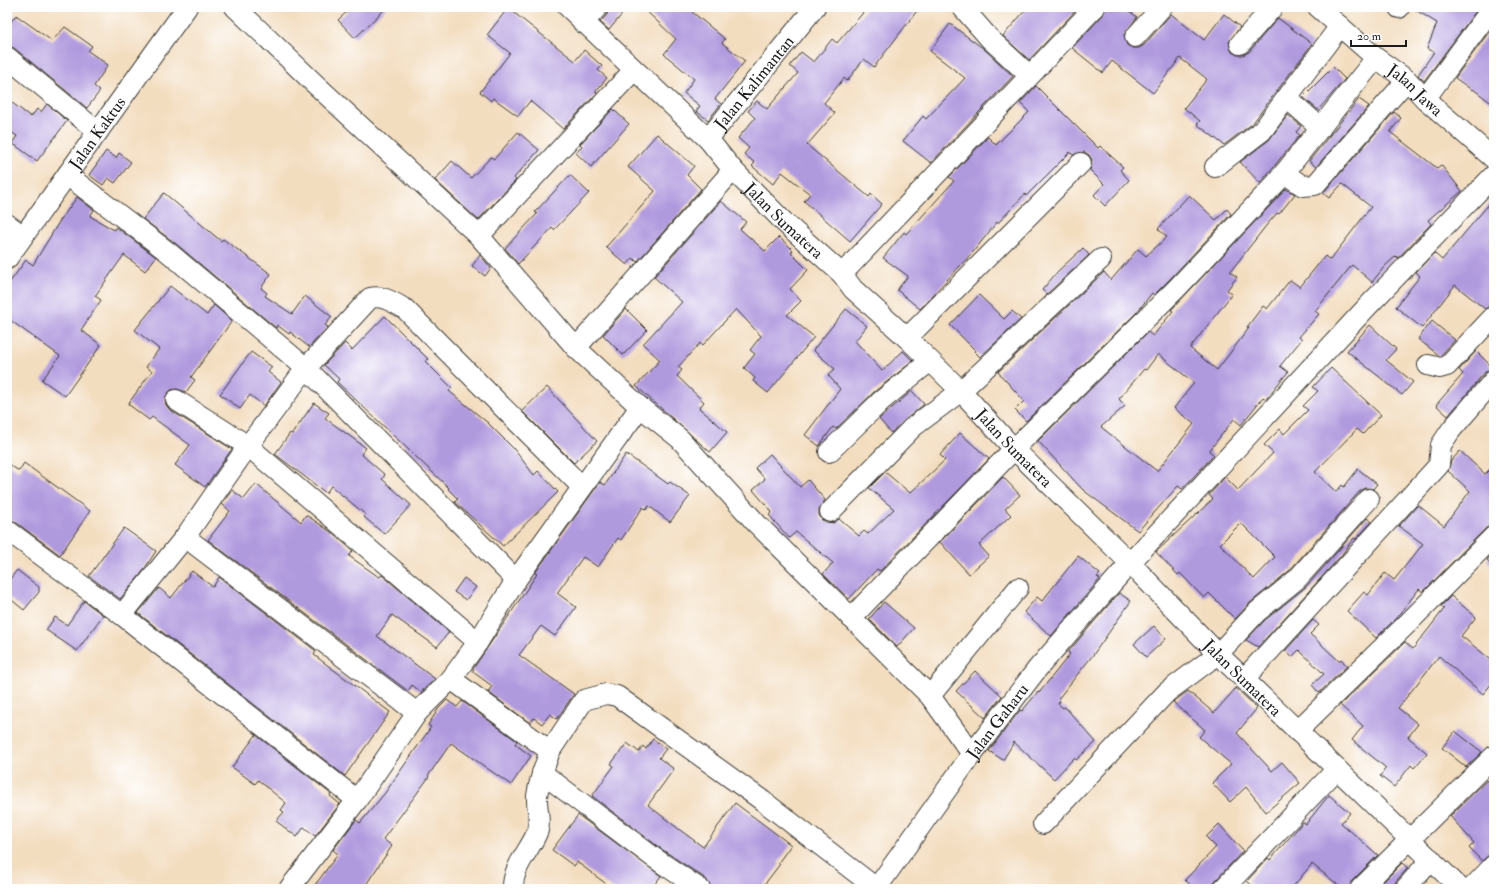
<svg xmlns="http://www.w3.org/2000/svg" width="1501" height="896" font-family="'IM FELL Double Pica',serif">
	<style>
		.building { fill: #b09ade; fill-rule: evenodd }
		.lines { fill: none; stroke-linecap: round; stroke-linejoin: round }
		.street-casing { stroke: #3c3934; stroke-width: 22 }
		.street { stroke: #fff; stroke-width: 20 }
		.labels { text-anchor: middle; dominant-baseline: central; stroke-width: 4; stroke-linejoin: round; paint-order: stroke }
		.street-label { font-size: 17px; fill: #1c1c1c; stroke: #fff }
	</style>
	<rect width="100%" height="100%" fill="#fff"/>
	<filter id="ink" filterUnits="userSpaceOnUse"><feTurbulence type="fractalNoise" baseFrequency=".025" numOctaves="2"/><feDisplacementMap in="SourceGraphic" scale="8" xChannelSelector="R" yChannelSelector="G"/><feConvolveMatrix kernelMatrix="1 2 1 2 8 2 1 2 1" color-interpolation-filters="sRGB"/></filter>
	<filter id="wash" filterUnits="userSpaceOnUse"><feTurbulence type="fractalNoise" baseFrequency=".012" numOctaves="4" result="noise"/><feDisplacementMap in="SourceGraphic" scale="16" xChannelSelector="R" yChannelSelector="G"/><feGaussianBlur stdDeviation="0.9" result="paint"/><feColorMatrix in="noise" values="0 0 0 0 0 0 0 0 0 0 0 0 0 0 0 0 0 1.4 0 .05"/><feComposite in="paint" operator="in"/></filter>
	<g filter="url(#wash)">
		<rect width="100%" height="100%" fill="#f3ddbf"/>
		<g id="blocks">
			<!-- building -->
			<g class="building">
				<path d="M352,7H387L355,38L338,20Z"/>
				<path d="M609,7H628L609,30L600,22L607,15Z"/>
				<path d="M642,7H686L725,39L722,43L745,61L715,99L721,104L708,120L696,111L700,106L684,93L694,79L664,54L676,39Z"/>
				<path d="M868,7H920L874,67L864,59L847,81L844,78L824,103L835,113L807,145L869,197L871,194L882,204L850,241L804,201L810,194L782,172L773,184L752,166L755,163L744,154L749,148L738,138L755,118L748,111L757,101L767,109L798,73L790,66L801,52L814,62L832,39L837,43Z"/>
				<path d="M1028,7H1079L1029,60L1003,36Z"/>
				<path d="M1106,7H1124L1137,17L1124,35L1127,45L1133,48H1139L1144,45L1171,14L1204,40L1224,14L1240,27L1229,42L1232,52L1237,55H1243L1249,52L1278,18L1312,44L1252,124L1224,145L1197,124L1200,121L1184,108L1207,79L1180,58L1153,93L1112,61L1103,73L1072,48L1103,15Z"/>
				<path d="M1411,7H1479L1424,81L1418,75L1434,52L1427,49L1437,23Z"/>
				<path d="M508,8L575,61L584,50L602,66L598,70L607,78L595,92L597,93L563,129L530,101L518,116L493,98L491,101L480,92L510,53L487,35Z"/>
				<path d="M16,15L52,41L65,27L92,46L88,51L108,65L94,86L100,91L87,108L14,48L7,46V27Z"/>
				<path d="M950,24L984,49L1013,76L931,163L903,141L923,116L926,119L965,78L930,51Z"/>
				<path d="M1494,25V105L1473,89L1472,90L1455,78Z"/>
				<path d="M1333,67L1345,79L1318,110L1303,97Z"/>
				<path d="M1036,86L1098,148L1100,146L1123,167L1120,170L1129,180L1105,206L1094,195L1104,184L1090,170L1092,160L1089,155L1084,152L1073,155L1070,152L1026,196L1025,194L998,223L997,222L973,252L920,309L897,290L908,276L883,258L904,232L906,234L954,181L949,177L988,137L996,145L1029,112L1020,103Z"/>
				<path d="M7,99L31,117L37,109L41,112L47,104L67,121L37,161L12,143L17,136L7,129Z"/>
				<path d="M1359,99L1369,106L1316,167L1309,161Z"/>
				<path d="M613,109L629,124L591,167L576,153L582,146L580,144Z"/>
				<path d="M1394,112L1401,118L1390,132L1437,168L1441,165L1462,191L1428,220L1431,224L1398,258L1396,256L1385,266L1372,282L1352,265L1315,311L1319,314L1299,337L1302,339L1280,366L1288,372L1269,395L1266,399L1263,397L1241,425L1234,419L1209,451L1214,455L1182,489L1178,486L1138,531L1083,490L1038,441L1148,332L1153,336L1173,311L1171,310L1286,189L1295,194L1279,214L1277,213L1265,227L1230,272L1237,277L1227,290L1232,294L1190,348L1217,370L1249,328L1247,327L1263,306L1267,309L1290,280L1300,287L1325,256L1330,260L1371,207L1342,184L1329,198L1323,193ZM1158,354L1194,383L1174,408L1194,424L1157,471L1101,427L1125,406L1119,399L1144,369L1146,370Z"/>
				<path d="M1288,115L1301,126L1296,132L1300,135L1260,183L1240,162L1269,140Z"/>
				<path d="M518,132L539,150L514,178L516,180L478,220L435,180L452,161L471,178L491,157L494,159Z"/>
				<path d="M657,134L694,166L687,175L701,189L637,262L633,258L627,265L606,247L655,191L628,167Z"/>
				<path d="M106,151L116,158L119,153L131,162L115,183L108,178L103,185L89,175Z"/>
				<path d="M570,175L589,193L554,230L552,228L518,264L505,248L537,214L535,212Z"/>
				<path d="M164,193L221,241L223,239L271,274L261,288L267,293L265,296L292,314L305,296L332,317L325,325L328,327L309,347L290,332L289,334L277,325L276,328L175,243L143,219Z"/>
				<path d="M1189,195L1216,220L1227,209L1231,214L1169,280L1154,295L1152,293L1137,312L1026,421L1015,410L1024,401L998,372L1104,272L1111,280L1138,249L1146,256L1167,237L1158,229Z"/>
				<path d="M77,197L94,210L90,216L114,230L116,227L156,257L145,271L124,255L95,296L101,300L81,330L101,345L65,396L42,380L60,356L7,318V286L26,260L33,265L59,222Z"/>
				<path d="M1494,198V304L1485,309L1455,285L1422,328L1396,307L1420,276L1416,272L1434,253L1442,260Z"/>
				<path d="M721,201L746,222L740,229L765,251L779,237L793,250L791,253L808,270L790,289L801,301L787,315L814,337L768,393L753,381L755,378L744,368L755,354L750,350L761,336L736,309L702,346L700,343L678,367L682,370L677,376L704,402L699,408L727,432L710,452L636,386L660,360L643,344L682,302L654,277Z"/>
				<path d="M1083,248L1089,255L1047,294L1042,290L1058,271Z"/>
				<path d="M480,255L491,268L485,276L472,266Z"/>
				<path d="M170,286L207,315L214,305L232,321L191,377L195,380L186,392L177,389L171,390L167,394L165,399L166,405L170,410L232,449L205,487L175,465L190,445L152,417L149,420L128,404L152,371L146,367L159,349L135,330Z"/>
				<path d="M979,295L1004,319L1012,311L1021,319L980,357L974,351L975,350L950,325Z"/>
				<path d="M626,309L647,330L623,355L603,335Z"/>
				<path d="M846,309L867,326L855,341L882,371L903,351L913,361L874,392L836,429L833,427L819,446L805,435L840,389L828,375L835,369L813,350Z"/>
				<path d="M385,316L428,359L425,361L452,388L449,391L488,423L513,448L534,475L538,471L558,492L503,546L455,502L458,499L448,489L449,488L337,382L339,379L324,365L345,343L352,350Z"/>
				<path d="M1432,321L1455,340L1440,356L1418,339Z"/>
				<path d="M1370,325L1396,349L1386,360L1413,382L1402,395L1347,351Z"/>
				<path d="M1476,351L1494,369L1485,372L1448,416L1436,405L1463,374L1459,370Z"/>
				<path d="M251,352L272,367L268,372L281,382L264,406L250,395L240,409L220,394Z"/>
				<path d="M1331,368L1381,415L1363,434L1357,429L1315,472L1336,492L1342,485L1344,487L1358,469L1377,484L1373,489L1366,488L1360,491L1289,571L1250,603L1235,619L1209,593L1204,598L1180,573L1178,575L1156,552L1213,499L1209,495L1225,477L1238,490L1273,453L1264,445L1280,429L1284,434L1308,410L1303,406L1318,391L1313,387ZM1241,523L1275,557L1254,579L1220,544Z"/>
				<path d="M547,387L597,441L574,463L522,411Z"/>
				<path d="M912,391L924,404L891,433L879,419Z"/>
				<path d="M314,403L329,413L325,418L366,448L361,454L385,475L382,479L411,505L384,534L364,517L366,515L331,486L326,493L275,454L290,433L292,434Z"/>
				<path d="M960,433L989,459L880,571L877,569L849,599L823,574L833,563L796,532L789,538L769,515L772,512L753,490L765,479L755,468L770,454L800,487L808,480L825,500L819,510V515L822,520L833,523L839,519L859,536L864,531L868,534L894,509L869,488L885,472L910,493L945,460L940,455Z"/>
				<path d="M1460,451L1485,474L1494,465V525L1486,528L1423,592L1419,589L1396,618L1376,638L1347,611L1364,592L1368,595L1385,573L1394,580L1423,544L1399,526L1418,505L1444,526L1470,491L1448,471L1451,461Z"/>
				<path d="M626,454L668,484L670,482L690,496L670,522L649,506L646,510L643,507L621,540L618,538L598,567L583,557L557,593L576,607L555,636L541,626L519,655L574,694L557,719L550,714L542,724L534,718L530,723L488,692L492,686L473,672V669L537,574L535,573L600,482L605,485Z"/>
				<path d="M7,463L19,471L24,463L90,511L60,555L14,521L7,519Z"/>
				<path d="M1003,477L1020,495L1005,509L1011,515L979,545L989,556L969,574L940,542Z"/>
				<path d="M256,484L301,522L306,515L334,534L353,551L349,556L379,577L382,575L449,632L437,647L392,615L377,636L435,679L421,692L412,685L408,691L208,540L230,511L222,504L232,490L244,499Z"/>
				<path d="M1367,518L1372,522L1356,539L1354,538L1340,557L1258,647L1246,640L1265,620L1306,587Z"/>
				<path d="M124,528L156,551L141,574L120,599L89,576Z"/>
				<path d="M1494,552V566L1487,560Z"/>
				<path d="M1078,556L1100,574L1097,577L1100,579L1051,636L1024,612L1037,597L1042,601Z"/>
				<path d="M17,570L39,587V592L24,610L7,596V583Z"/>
				<path d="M192,571L213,587L219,577L316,651L314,655L390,712L345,776L138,613L159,588L171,598Z"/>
				<path d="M464,578L476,587L466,600L454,592Z"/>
				<path d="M1119,593L1131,601L1093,655L1058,699L1060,701L1058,704L1063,708L1065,707L1096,742L1076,760L1074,758L1054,779L1014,742L1003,760L989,751L1020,710L1022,711L1038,692L1039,693L1070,654L1068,652Z"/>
				<path d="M1451,596L1476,617L1461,636L1494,662V681L1483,694L1439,656L1398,708L1418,724L1408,737L1427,753L1414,768L1411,765L1394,787L1380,776L1386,768L1352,740L1363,726L1340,705L1405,642L1413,649L1444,609L1441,606Z"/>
				<path d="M84,601L103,615L77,651L46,630L55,617L67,625Z"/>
				<path d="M884,602L914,628L897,647L869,619Z"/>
				<path d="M1313,620L1319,625L1310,634L1339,661L1341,659L1347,666L1319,693L1312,685L1324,674L1299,650L1292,657L1285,651Z"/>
				<path d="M1154,626L1166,639L1146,657L1134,644Z"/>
				<path d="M975,671L1002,696L985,718L956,691Z"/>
				<path d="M1236,688L1257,708L1237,733L1272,771L1282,762L1300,783L1266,812L1246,787L1230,802L1212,783L1231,764L1199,737L1205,730L1173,702L1188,691L1214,713Z"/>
				<path d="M447,700L457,707L462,701L517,741L515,744L531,756L511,785L451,743L428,776L429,777L383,839L392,846L363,889H312L338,854L333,850L356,820L360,823L385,793L431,727L428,725L439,708Z"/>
				<path d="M1455,731L1482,752L1466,767L1442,748Z"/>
				<path d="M256,735L331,794L330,796L340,804L315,836L304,827L297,837L276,821L284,812L281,810L286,803L258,780L255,784L232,767Z"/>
				<path d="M653,739L666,749L659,758L674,769L648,805L680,830L703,847L735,803L791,845L778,863L780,864L761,889H712L706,879L660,848L592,796L614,766L611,764L627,743L639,752L643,746L646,749Z"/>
				<path d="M1487,780L1494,788V854H1490L1482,861L1469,848L1474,843L1450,816Z"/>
				<path d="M1329,795L1350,813L1341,823L1378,855L1352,881L1349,889H1343L1312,864L1291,889H1256L1247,881L1268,858L1270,860L1303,822L1306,824Z"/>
				<path d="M578,815L661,876L651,889H613L577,862L574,866L552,850Z"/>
				<path d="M1219,824L1243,851L1215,881L1212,889H1195L1185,880L1216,847L1206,837Z"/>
				<path d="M1402,863L1408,868L1396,881L1394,889H1376Z"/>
			</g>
		</g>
	</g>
	<g filter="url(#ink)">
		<use href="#blocks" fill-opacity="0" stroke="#3c3934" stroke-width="1"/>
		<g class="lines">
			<!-- street casing -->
			<g class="street-casing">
				<g id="street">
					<path d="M235,7L314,83L479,236L576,348"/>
					<path id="s1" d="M568,7L708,139L733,170L784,222L842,274L853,289L907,338L961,391L1014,449L1130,563L1218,654L1461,889"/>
					<path d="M962,7L990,39L1029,75"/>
					<path id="s2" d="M1318,7L1376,58L1407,80L1425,99L1494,159"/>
					<path d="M1399,8V7"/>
					<path d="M583,23L598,7"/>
					<path d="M1135,37L1162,7"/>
					<path d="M1240,44L1273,7"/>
					<path d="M7,57L98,132"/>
					<path d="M1288,99L1321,128"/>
					<path d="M1425,99L1493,7"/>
					<path id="s3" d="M708,139L815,7"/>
					<path d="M1215,167L1262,131L1340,26"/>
					<path d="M733,170L576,348L640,407L680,439L757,524L930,696L972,754"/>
					<path d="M1284,173L1303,186L1315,185L1407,80"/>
					<path d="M67,175L168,252L306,368L516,580"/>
					<path d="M7,224L23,236"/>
					<path d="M479,236L634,70"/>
					<path id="s4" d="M7,259L187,7"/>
					<path d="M842,274L1095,7"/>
					<path d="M907,338L1081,163"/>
					<path d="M1428,365L1440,368L1447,366L1494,316"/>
					<path d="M176,400L248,446L478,642"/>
					<path d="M829,452L881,401L929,362"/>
					<path d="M830,512L913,427L961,391L1101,259"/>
					<path d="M7,530L122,615L357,800"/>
					<path d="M185,537L417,713"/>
					<path d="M122,615L185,537L248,446L306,368L370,298C384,295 394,303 405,309L582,487"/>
					<path d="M851,618L1014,449L1177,288L1277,182L1376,58"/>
					<path d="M451,679L550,751C545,765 539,780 537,796C536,807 541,818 538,830C531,850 512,866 513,889"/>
					<path d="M1244,679L1439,465L1441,445L1451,430L1494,380"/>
					<path d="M930,696L1018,588"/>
					<path d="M1297,731L1408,623L1494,536"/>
					<path d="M550,751L584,700L606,694L617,696L763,801L876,888"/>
					<path d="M542,773L653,857L700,889"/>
					<path d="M1043,824L1167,692L1218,654L1257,612L1297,579L1369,499"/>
					<path d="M289,889L357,800L417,713L451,679L478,642L516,580L640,407"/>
					<path id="s5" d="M876,889L972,754L1038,668L1130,563L1366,308L1494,175"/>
					<path d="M1223,889L1337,769"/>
					<path d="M1360,889L1494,756"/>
					<path d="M1405,889L1431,859"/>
					<path d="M1471,889L1494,865"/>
				</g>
			</g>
			<!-- street -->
			<use href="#street" class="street"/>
		</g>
	</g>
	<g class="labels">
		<!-- street labels -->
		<g class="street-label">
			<text stroke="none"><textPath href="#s3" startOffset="73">Jalan Kalimantan</textPath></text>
			<text stroke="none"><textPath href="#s2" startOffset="128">Jalan Jawa</textPath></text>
			<text stroke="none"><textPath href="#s4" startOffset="155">Jalan Kaktus</textPath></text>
			<text stroke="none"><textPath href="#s1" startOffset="304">Jalan Sumatera</textPath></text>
			<text stroke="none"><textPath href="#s1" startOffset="628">Jalan Sumatera</textPath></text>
			<text stroke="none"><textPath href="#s1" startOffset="952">Jalan Sumatera</textPath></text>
			<text stroke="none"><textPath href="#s5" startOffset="207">Jalan Gaharu</textPath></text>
		</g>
	</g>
	<!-- margin -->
	<rect width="1501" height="896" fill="none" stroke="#fff" stroke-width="24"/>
	<!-- scale -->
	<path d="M1351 40v6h55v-6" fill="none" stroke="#1c1c1c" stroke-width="2"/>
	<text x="1357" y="40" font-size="12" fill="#1c1c1c" stroke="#ffffff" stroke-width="3" paint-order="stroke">20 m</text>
</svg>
